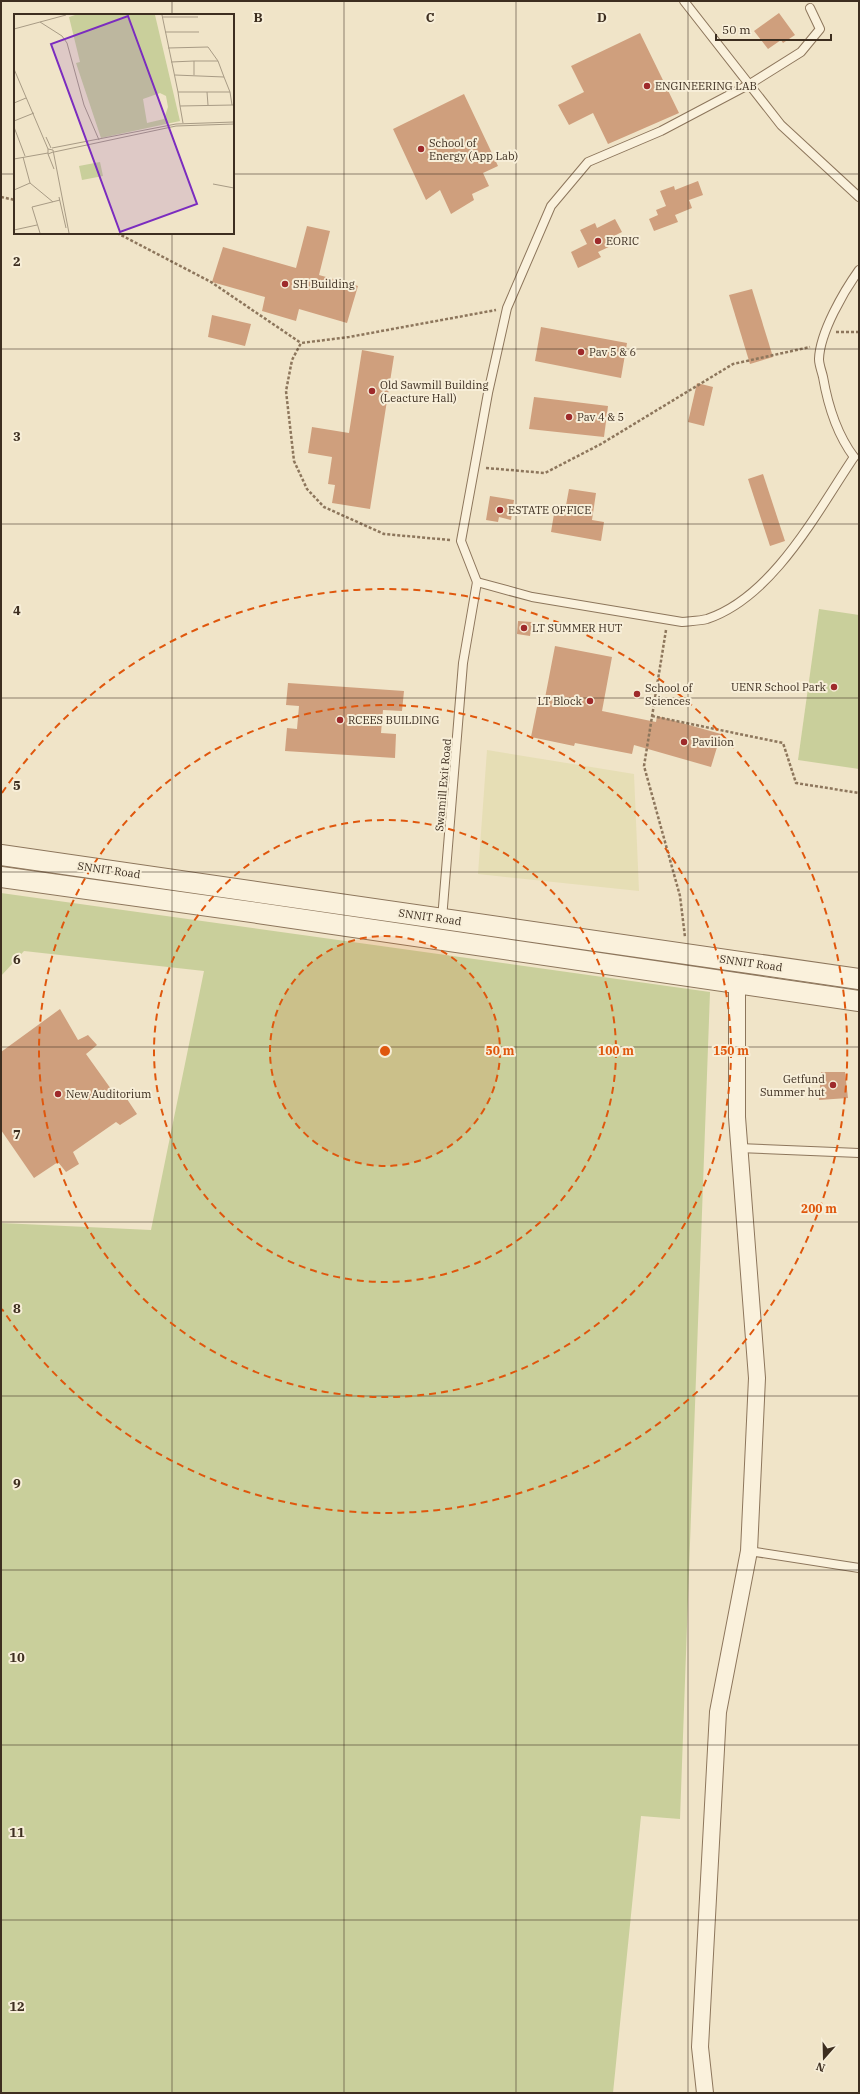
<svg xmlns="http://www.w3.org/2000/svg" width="860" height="2094" font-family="'IBM Plex Serif',serif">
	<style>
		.farmland { fill: #e6deb5 }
		.green { fill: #c9cf9b }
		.building { fill: #cf9f7d }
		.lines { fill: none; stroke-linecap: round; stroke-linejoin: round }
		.service-casing { stroke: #8d765c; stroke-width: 10 }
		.minor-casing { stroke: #8d765c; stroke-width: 18 }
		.tertiary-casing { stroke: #8d765c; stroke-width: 22 }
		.path { stroke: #8d765c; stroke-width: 2.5; stroke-dasharray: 3 2; stroke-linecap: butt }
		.service { stroke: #faf1dc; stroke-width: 8 }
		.minor { stroke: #faf1dc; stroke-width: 16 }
		.tertiary { stroke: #faf1dc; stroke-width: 20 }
		.grid { fill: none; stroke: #3d2e20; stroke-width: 1; stroke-opacity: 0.55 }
		.ring { fill: none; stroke: #df570d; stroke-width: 2; stroke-dasharray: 7 5 }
		.poi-dot { fill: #9e2a2b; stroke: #f7eed8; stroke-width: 1.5 }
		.labels { text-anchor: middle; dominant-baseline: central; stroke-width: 4; stroke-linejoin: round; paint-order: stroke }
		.poi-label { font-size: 11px; fill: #3d2e20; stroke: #f7eed8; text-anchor: start }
		.street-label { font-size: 11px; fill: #3d2e20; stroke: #f7eed8 }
		.inset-road { fill: none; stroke: #a89b85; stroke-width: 1 }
		.view { fill: #7b2cbf; fill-opacity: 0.15; stroke: #7b2cbf; stroke-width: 2 }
		.inset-edge { fill: none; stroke: #3d2e20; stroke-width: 2 }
		.grid-label { font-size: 13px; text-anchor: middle; font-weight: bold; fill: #3d2e20; stroke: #f7eed8; stroke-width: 4; stroke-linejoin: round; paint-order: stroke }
		.centre { fill: #df570d; stroke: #f7eed8; stroke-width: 2 }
		.ring-label { font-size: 12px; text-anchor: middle; font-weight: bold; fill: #df570d; stroke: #f7eed8; stroke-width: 4; stroke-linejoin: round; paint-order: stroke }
	</style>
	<rect width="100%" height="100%" fill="#f0e4c8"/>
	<!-- farmland -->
	<path class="farmland" d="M487,750L634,774L639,891L478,874Z"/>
	<!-- green -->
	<g class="green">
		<path d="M819,609L859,615V769L798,760Z"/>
		<path d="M1,893L710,992L680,1819L641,1816L613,2093H1V1223L151,1230L204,971L24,951L1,976Z"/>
	</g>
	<!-- building -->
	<g class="building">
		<path d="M779,13L795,35L783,43L781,40L768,49L754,31Z"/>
		<path d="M640,33L679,113L608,144L593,113L569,125L558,105L584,92L571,66Z"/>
		<path d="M464,94L498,166L483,173L489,186L472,194L474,200L451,214L440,190L426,200L393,129Z"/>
		<path d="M698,181L703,195L689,200L692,208L675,215L678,222L654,231L649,219L658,215L656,210L666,206L660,191L674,186L675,190Z"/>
		<path d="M615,219L622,232L610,238L613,245L598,252L601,257L578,268L571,252L587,244L580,230L595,223L597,228Z"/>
		<path d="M307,226L330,231L319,275L358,286L347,323L299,309L296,321L262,311L265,297L212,282L223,247L296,268Z"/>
		<path d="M752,289L773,357L750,364L729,295Z"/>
		<path d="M212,315L251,324L245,346L208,337Z"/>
		<path d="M541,327L627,343L621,378L535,361Z"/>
		<path d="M362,350L394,356L370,509L332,503L335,485L328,484L332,457L308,453L312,427L349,433Z"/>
		<path d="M697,383L713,387L704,426L688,422Z"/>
		<path d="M534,397L608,406L604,437L529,429Z"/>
		<path d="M763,474L785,541L770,546L748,479Z"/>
		<path d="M569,489L596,493L592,520L604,522L601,541L551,532L554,514L564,516Z"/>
		<path d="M490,496L514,500L511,520L499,517L498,522L486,520Z"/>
		<path d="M518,621L532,622L530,636L517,634Z"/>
		<path d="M555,646L612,657L602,711L656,722L657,716L721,734L711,767L634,745L632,754L575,743L574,746L531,737L539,697L545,698Z"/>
		<path d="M288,683L404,691L402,711L383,710L381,733L396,734L395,758L285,751L287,728L297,729L299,706L286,705Z"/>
		<path d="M60,1009L78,1040L88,1035L97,1045L86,1054L116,1096L123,1093L137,1114L120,1125L116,1122L73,1152L79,1164L66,1172L58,1162L34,1178L1,1130V1052Z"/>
		<path d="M821,1072H845L848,1098L819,1100Z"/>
	</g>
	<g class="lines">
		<!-- service casing -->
		<g class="service-casing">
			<g id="service">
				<path d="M684,1L781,125L859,197"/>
				<path d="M854,457C836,433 828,406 823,377C822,372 819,365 819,359C820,332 844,291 859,270"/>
				<path d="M477,582L461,541L488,393L507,308L551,206L588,162L661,131L750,84L801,52L820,29L810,8"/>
				<path d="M477,582L532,597L682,622C690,621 699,621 707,619C773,597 817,512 854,457"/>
				<path d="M442,919L463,663L477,582"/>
				<path d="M738,1148L859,1153"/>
				<path d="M749,1551L859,1568"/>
			</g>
		</g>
		<!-- minor casing -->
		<g class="minor-casing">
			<path id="minor" d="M705,2093L700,2047L718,1712L749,1551L757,1378L737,1117V983"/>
		</g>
		<!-- tertiary casing -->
		<g class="tertiary-casing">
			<g id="tertiary">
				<path d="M1,855L859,979"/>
				<path d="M1,877L258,913L859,1001"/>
			</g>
		</g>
		<!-- path -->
		<g class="path">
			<path d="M1,197L15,200"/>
			<path d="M117,233L211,282L301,343"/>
			<path d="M836,332H859"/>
			<path d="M486,468L545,473L601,444L733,364L810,347"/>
			<path d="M450,540L384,534L324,507L307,489L294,461L286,391L292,360L301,343L349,337L496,310"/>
			<path d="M666,630L644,766L680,896L685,937"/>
			<path d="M652,716L783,743L796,783L859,793"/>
		</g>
		<!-- service -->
		<use href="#service" class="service"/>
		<!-- minor -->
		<use href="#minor" class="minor"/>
		<!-- tertiary -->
		<use href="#tertiary" class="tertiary"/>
	</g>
	<!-- grid -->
	<path class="grid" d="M172,1V15M344,1V2093M516,1V2093M688,1V2093M1,174H15M233,174H859M172,233V2093M1,349H859M1,524H859M1,698H859M1,872H859M1,1047H859M1,1222H859M1,1396H859M1,1570H859M1,1745H859M1,1920H859"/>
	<!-- distance rings -->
	<circle cx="385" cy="1051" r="115" fill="#df570d" fill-opacity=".12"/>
	<g class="ring">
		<circle cx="385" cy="1051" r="115"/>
		<circle cx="385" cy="1051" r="231"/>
		<circle cx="385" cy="1051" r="346"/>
		<path d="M2 793A462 462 0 1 1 2 1309"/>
	</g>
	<!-- markers -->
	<g class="poi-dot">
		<circle cx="647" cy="86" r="4"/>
		<circle cx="421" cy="149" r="4"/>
		<circle cx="598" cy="241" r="4"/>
		<circle cx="285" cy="284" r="4"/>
		<circle cx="581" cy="352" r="4"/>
		<circle cx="372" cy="391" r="4"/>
		<circle cx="569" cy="417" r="4"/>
		<circle cx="500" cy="510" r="4"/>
		<circle cx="524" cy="628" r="4"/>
		<circle cx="834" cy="687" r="4"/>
		<circle cx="637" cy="694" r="4"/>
		<circle cx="590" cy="701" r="4"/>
		<circle cx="340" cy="720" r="4"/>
		<circle cx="684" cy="742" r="4"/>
		<circle cx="833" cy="1085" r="4"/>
		<circle cx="58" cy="1094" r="4"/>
	</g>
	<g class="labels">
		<!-- poi labels -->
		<g class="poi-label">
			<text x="655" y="86">ENGINEERING LAB</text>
			<text x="429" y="143">School of<tspan x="429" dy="13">Energy (App Lab)</tspan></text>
			<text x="606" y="241">EORIC</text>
			<text x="293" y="284">SH Building</text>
			<text x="589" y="352">Pav 5 &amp; 6</text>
			<text x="380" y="385">Old Sawmill Building<tspan x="380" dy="13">(Leacture Hall)</tspan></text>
			<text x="577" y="417">Pav 4 &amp; 5</text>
			<text x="508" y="510">ESTATE OFFICE</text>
			<text x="532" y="628">LT SUMMER HUT</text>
			<text x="826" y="687" text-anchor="end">UENR School Park</text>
			<text x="645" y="688">School of<tspan x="645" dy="13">Sciences</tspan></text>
			<text x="582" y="701" text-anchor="end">LT Block</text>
			<text x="348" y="720">RCEES BUILDING</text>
			<text x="692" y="742">Pavilion</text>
			<text x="825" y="1079" text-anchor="end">Getfund<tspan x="825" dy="13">Summer hut</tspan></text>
			<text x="66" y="1094">New Auditorium</text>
		</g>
		<!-- street labels -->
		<g class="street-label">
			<text transform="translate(443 785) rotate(-85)">Swamill Exit Road</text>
			<text transform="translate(109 870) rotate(8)">SNNIT Road</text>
			<text transform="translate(430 917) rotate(8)">SNNIT Road</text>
			<text transform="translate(751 963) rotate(8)">SNNIT Road</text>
		</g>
	</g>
	<!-- overview -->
	<g transform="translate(14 14)">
		<rect width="220" height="220" fill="#f0e4c8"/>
		<path d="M61,1H141L166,107L87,124L62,49L66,48L55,3ZM146,79L152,82L154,93L150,105L133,109L129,85ZM86,148L89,162L68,166L65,152Z" fill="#c9cf9b" fill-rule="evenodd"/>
		<path class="inset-road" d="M148,1L164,78M149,3H184M26,8L48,22L53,29L70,91L85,126M0,15L52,1M151,18H185M154,34L194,33L204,47M180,47H204L210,63M157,48L180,47V61M0,55L34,135M161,61L210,63L216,78M193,78L194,91M0,89L12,84M166,92L164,78H216L218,91M0,107L20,99M169,109L166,92L219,91M0,113L11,142M32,123L37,134M38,134L162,110L220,108M39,138L34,140V135L39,136L55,219M40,138L162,112L220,110M34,140L40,155M0,145L34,139M16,169L39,188M199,170L220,174M0,176L16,169L9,143M45,183L52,214M0,216L23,211M26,219L18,193L46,186"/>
		<path class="view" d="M114,2L183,190L106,218L37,30Z"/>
		<rect width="220" height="220" class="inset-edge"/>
	</g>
	<g class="grid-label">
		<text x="258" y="22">B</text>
		<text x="430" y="22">C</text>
		<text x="602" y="22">D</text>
		<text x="17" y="266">2</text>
		<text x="17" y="441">3</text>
		<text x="17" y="615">4</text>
		<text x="17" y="790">5</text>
		<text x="17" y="964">6</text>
		<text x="17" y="1139">7</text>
		<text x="17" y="1313">8</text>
		<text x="17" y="1488">9</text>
		<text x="17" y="1662">10</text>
		<text x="17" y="1837">11</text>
		<text x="17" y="2011">12</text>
	</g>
	<circle cx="385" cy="1051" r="6" class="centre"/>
	<g class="ring-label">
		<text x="500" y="1055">50 m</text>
		<text x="616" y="1055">100 m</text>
		<text x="731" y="1055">150 m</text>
		<text x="819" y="1213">200 m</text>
	</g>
	<!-- border -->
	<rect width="860" height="2094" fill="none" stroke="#3d2e20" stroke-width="4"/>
	<!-- north arrow -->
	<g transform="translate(824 2058) rotate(200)" stroke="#f7eed8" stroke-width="3" paint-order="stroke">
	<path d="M0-3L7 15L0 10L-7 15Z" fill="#3d2e20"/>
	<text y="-6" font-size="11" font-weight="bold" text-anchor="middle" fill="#3d2e20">N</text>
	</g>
	<!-- scale -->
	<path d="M716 34v6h115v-6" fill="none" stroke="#3d2e20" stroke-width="2"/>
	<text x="722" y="34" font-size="12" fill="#3d2e20" stroke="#f7eed8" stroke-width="3" paint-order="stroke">50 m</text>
</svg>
